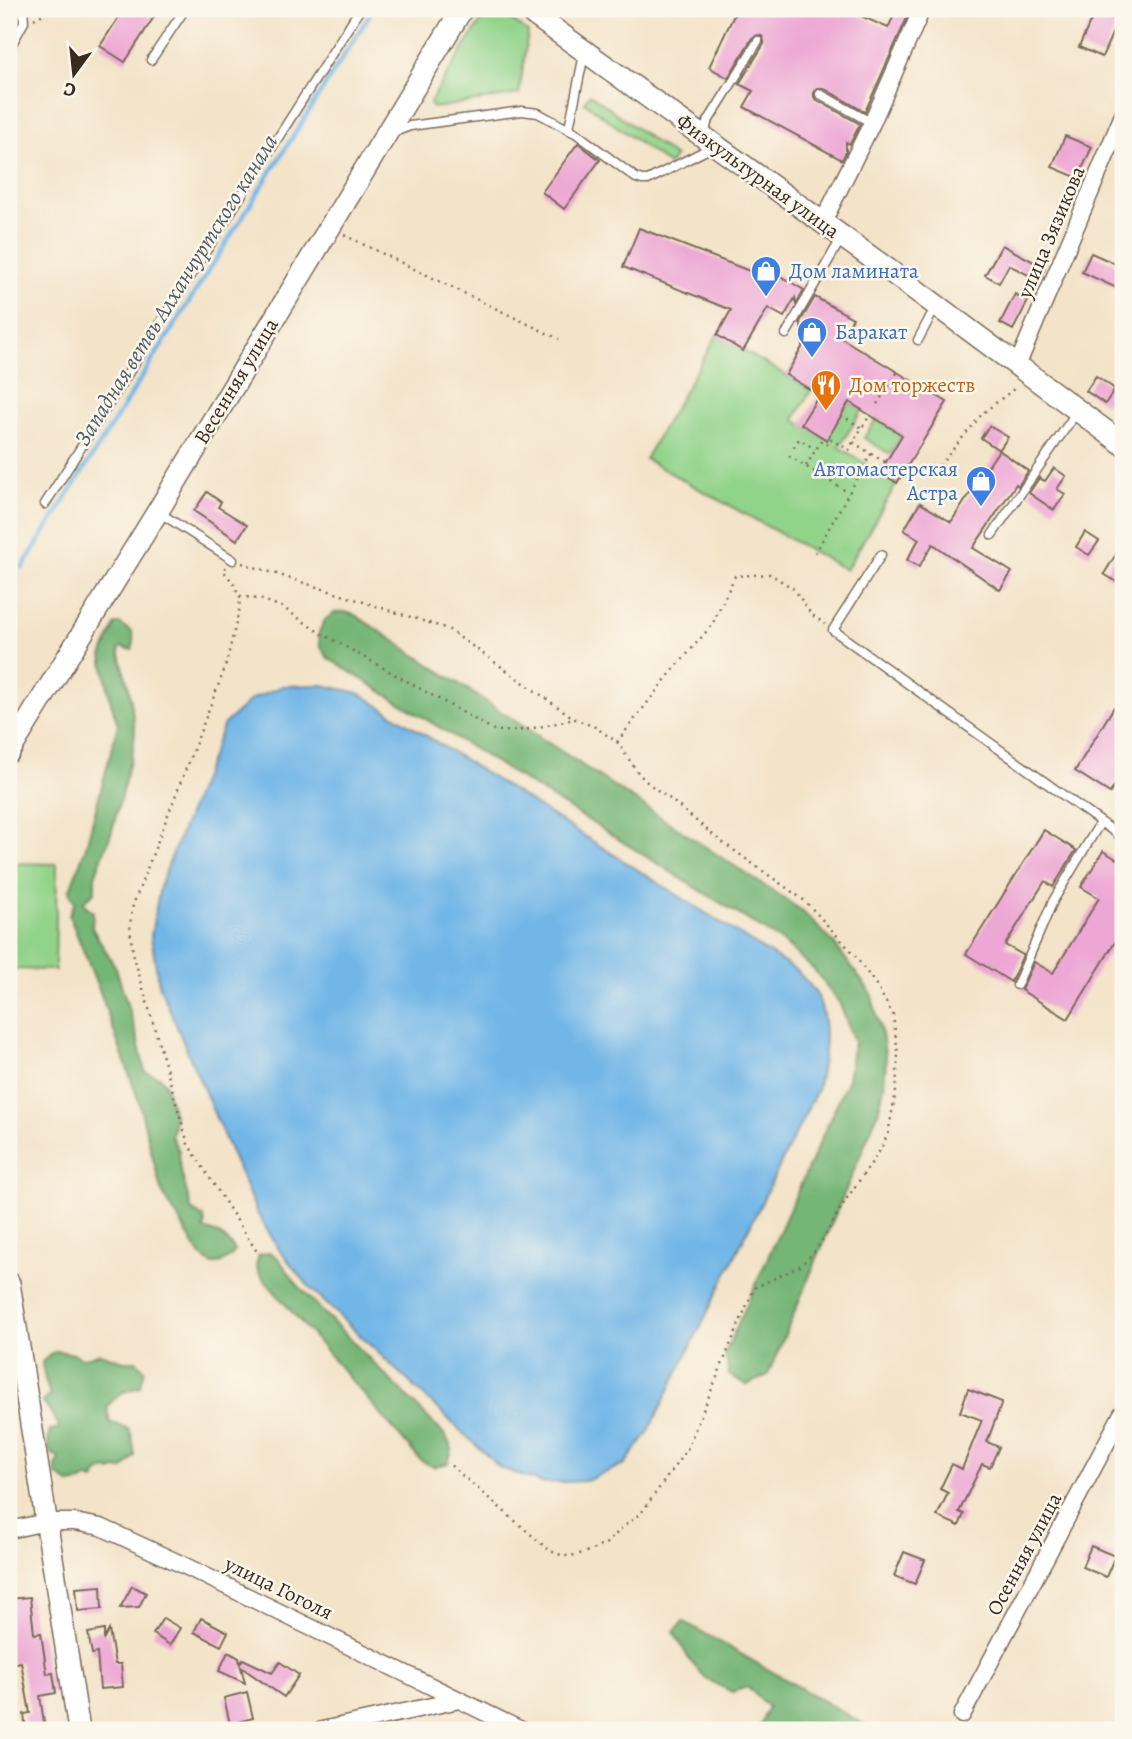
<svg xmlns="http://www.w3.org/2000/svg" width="1132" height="1739" font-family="Alegreya,serif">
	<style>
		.green { fill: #92d38a; stroke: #667e54; stroke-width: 2 }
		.forest { fill: #75b576; stroke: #58704a; stroke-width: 2 }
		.water { fill: #71b6e7; stroke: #567082; stroke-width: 2 }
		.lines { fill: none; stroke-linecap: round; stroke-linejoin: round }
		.stream { stroke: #71b6e7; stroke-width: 4.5 }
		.building { fill: #eda7d4 }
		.lane-casing { stroke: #7b6b5a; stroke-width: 11 }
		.street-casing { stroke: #7b6b5a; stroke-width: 19 }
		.secondary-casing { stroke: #7b6b5a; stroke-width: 24 }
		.path { stroke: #7b6b5a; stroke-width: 2.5; stroke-dasharray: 2 5; stroke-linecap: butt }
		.lane { stroke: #fff; stroke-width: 8 }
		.street { stroke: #fff; stroke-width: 16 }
		.secondary { stroke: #fff; stroke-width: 21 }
		.labels { text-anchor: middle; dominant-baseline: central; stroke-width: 5; stroke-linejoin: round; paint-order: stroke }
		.street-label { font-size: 21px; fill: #3b2a1e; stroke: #fbf7ec }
		.shop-label { font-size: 21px; fill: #366cbe; stroke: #fbf7ec; text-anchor: start }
		.food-label { font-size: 21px; fill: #c56008; stroke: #fbf7ec; text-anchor: start }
		.water-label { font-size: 23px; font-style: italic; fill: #4e5b64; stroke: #fbf7ec }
	</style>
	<rect width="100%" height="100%" fill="#fbf7ec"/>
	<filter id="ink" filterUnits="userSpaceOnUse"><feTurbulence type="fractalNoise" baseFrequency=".0143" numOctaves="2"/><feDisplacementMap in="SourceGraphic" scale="14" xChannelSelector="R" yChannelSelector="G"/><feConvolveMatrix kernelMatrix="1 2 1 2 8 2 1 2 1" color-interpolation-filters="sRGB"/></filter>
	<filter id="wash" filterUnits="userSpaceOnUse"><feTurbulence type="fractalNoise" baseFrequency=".00686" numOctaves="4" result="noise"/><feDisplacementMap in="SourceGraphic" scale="28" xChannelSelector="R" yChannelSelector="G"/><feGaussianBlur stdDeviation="1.57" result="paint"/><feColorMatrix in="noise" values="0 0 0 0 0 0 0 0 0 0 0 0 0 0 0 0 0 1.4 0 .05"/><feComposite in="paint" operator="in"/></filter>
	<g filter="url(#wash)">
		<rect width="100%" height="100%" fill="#f3e3c8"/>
		<!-- green -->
		<g class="green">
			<path d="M492,11L499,12L528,32L519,94L435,108L431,106L430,102L486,13Z"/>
			<path d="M590,94L675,157L669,165L584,102Z"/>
			<path d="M717,335L811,390L794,420L826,439L849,402L862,410L839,447L897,483L846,570L645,459Z"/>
			<path d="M876,419L902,435L890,454L864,438Z"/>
			<path d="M10,863L57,864L55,970L9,969Z"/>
		</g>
		<!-- forest -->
		<g class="forest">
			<path d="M345,612L355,615L801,910L832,941L871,993L882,1035L886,1060L884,1086L878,1113L768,1375L747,1385L729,1375L725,1353L848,1079L854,1042L840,1004L814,970L783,942L328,658L320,646L319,632L325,620L334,613Z"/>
			<path d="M115,624H120L132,632L134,642L132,650L122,647L119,650L130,694L135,731L133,749L112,831L95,876V891L83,903L93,912L92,928L116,968L137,1037L145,1072L160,1077L165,1083L174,1115V1125L171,1136L179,1151L180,1168L192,1211L203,1217L205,1223L204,1229C218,1233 227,1238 235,1251L230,1257L219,1264H212L200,1255L161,1190L138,1099L100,992L69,915L75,902L69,892L85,850L118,725L110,699L102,656Z"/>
			<path d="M270,1252L279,1259L296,1283L324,1313L446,1436L452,1449L448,1463L434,1467L421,1461L260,1275L256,1265L259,1255Z"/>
			<path d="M57,1351L75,1354L81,1358L89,1357L100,1353L124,1361H136L145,1370L140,1387L121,1393L107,1406L110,1423C135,1427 131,1433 135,1456L123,1470L116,1469L111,1471L108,1469L97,1473L94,1480L88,1478L82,1482L71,1484L56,1475V1467L59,1457C46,1454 47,1441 50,1430L57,1429L59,1425L43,1402L50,1394C46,1382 43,1376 42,1362L51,1354Z"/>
			<path d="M683,1621L874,1730H758L768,1707L748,1687L732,1692L706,1679L690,1661L674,1632Z"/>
		</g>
		<!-- water -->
		<path class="water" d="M322,685L359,693L797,971C804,979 814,988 818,997C830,1027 824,1059 817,1090L648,1433L625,1464L586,1481L542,1483L500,1468L311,1289L280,1251L257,1213L159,985L151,936L160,886L224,724L252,699L283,686Z"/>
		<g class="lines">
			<!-- stream -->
			<g class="stream">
				<path d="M22,568L373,9"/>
				<path d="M9,589L15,579"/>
			</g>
		</g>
		<g id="blocks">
			<!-- building -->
			<g class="building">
				<path d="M124,9H159L125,62L100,46Z"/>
				<path d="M737,9H845L888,28L897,9H911L865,112L823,88H817L814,91V97L817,100L860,124L850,144L846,142V152L842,160L744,107L753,91L739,84L764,44V41L762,36L758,35L752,38L728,78L709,67Z"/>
				<path d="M1096,9H1123L1102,57L1079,47Z"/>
				<path d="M1065,136L1092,147L1078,178L1052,167Z"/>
				<path d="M578,143L600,160L564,209L542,192Z"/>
				<path d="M639,228L752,272L758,263L804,290L796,304L795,298L784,317L768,308L743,351L717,335L731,310L623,267Z"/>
				<path d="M1002,245L1045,268L1038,280L1009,265L999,283L985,275Z"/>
				<path d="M1091,253L1123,267V291L1082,272Z"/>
				<path d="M1015,294L1028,301L1013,330L1000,323Z"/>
				<path d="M815,297L853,318L841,338L947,402L897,483L880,472L902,435L849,402L827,440L801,424L819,395L786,375L805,342L800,322Z"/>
				<path d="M1096,376L1115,389L1105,404L1086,391Z"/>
				<path d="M989,426L1008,437L999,450L981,438Z"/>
				<path d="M999,450L1028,471L1018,486L1016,484L973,548L1012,572L1000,590L933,544L919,567L907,560L919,539L904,530L920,503L951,522Z"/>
				<path d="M1054,468L1066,476L1057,489L1065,494L1054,510L1029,493L1039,478L1045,481Z"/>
				<path d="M207,492L221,502L218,507L247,525L237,540L194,511Z"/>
				<path d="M1085,532L1099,541L1089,555L1076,547Z"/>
				<path d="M1123,543V586L1104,574Z"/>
				<path d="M1114,707L1123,713V772L1110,793L1075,771Z"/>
				<path d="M1044,830L1076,850L1053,887L1045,881L1005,945L1023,955L1011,982L966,954Z"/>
				<path d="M1103,851L1123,863V929L1068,1019L1021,990L1034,962L1053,973L1099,898L1081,887Z"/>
				<path d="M968,1389L1002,1402L987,1442L999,1447L990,1467L982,1464L959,1512L964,1514L959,1526L937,1516L948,1493L940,1489L952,1464L962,1469L982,1420L960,1412Z"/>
				<path d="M1091,1546L1115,1556L1106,1577L1082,1567Z"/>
				<path d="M904,1552L925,1560L915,1584L894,1576Z"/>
				<path d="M101,1586L102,1609L78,1611L76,1588Z"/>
				<path d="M132,1586L146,1593L139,1607L120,1608Z"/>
				<path d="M30,1597L34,1634L41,1633L47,1674L53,1673L56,1693L40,1696L45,1730H26L24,1714L30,1713L21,1662L11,1664L9,1650V1599Z"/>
				<path d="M163,1618L180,1628L170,1645L153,1634Z"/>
				<path d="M201,1618L228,1632L221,1646L194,1632Z"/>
				<path d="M104,1630V1639L109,1630L115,1664H121L123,1687L100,1689L97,1653L92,1654L88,1633Z"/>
				<path d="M228,1652L239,1658L240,1664L243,1659L272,1673L280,1662L299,1675L284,1697L241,1667L245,1683L219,1671Z"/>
				<path d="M247,1692L253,1718L230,1724L224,1698Z"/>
			</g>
		</g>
	</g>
	<g filter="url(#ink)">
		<use href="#blocks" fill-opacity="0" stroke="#7b6b5a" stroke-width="2"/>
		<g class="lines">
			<!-- lane casing -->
			<g class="lane-casing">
				<g id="lane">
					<path d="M9,49L24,22L23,9"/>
					<path d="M584,54L569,128L636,178L642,180H648L714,146"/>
					<path d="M151,60L185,9"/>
					<path d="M820,94L872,123"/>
					<path d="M394,132L410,126L522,111L538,113L573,132"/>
					<path d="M705,133L707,123L758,41"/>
					<path d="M786,334L841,239"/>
					<path d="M918,340L935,308"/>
					<path d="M45,504L360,9"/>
					<path d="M160,513L233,560"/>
					<path d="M992,535L1076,413"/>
					<path d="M881,555L833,630L1123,838"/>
					<path d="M1017,985L1053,901L1100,823"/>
				</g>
			</g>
			<!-- street casing -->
			<g class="street-casing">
				<g id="street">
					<path d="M823,222L872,123L922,9"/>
					<path d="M1017,366L1123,115"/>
					<path d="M9,1530L46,1522H74L101,1527L181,1564L521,1730"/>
					<path d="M962,1715L1123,1412"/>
					<path d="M322,1730L459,1700"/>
				</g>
			</g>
			<!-- secondary casing -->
			<g class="secondary-casing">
				<g id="secondary">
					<path d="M526,9L890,271L1123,444"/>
					<path d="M9,752L158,511L462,9"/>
					<path d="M9,1283L79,1730"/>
				</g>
			</g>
			<!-- path -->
			<g class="path">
				<path d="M34,19L52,9"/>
				<path d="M344,235L559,339"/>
				<path d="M877,404L899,370"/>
				<path d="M841,415L862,428"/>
				<path d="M794,447L799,439L815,449"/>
				<path d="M871,454L885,462"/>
				<path d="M789,456L849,493"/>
				<path d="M806,466L821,441L827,444L830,439L849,450L853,442"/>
				<path d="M935,471L983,413L1015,388"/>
				<path d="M815,553L871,454L853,442L870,415"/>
				<path d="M242,563L448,629L575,719L595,727L617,742L639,774L649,784L670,799L718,839L805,901L853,953L877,986L893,1015L898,1054L896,1091L888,1134L879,1152L845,1201L817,1249L800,1266L754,1288L687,1449L642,1512L621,1529L607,1543L592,1550L576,1555L564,1556L550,1551L448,1463"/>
				<path d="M226,567L223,570L233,583L240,596L239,611L225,668L133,905C129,923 130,939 134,957L188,1144L259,1255"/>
				<path d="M240,596L263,600L282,607L319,632L494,730C517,735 552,723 575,719"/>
				<path d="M617,742L665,680L712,625L735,576L770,574L794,589L811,614L825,624"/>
			</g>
			<!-- lane -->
			<use href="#lane" class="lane"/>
			<!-- street -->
			<use href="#street" class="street"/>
			<!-- secondary -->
			<use href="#secondary" class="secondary"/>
		</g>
	</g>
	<!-- icons -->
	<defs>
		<g id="shop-pin" transform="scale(1.575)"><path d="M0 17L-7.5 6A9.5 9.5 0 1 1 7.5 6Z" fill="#3f7fe0" stroke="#fbf7ec"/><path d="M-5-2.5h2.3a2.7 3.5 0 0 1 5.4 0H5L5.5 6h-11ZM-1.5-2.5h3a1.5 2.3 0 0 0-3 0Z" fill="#fff"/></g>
		<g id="restaurant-pin" transform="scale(1.575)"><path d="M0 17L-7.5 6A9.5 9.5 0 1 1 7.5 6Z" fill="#e8710a" stroke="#fbf7ec"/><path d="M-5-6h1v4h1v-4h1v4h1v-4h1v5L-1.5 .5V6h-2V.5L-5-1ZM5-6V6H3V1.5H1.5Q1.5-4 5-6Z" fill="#fff"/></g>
	</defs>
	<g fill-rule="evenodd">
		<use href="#shop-pin" x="766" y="271"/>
		<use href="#shop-pin" x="812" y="332"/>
		<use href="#restaurant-pin" x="826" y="385"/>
		<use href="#shop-pin" x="981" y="481"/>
	</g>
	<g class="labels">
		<!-- street labels -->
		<g class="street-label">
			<text transform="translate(758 176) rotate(36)">Физкультурная улица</text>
			<text transform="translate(1051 232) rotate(-67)">улица Зязикова</text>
			<text transform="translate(236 381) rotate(-59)">Весенняя улица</text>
			<text transform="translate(1024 1554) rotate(-62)">Осенняя улица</text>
			<text transform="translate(279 1588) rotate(26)">улица Гоголя</text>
		</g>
		<!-- shop labels -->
		<g class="shop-label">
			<text x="789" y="271">Дом ламината</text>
			<text x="835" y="332">Баракат</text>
			<text x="958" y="469" text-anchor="end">Автомастерская<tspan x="958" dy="24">Астра</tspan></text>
		</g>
		<!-- food labels -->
		<g class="food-label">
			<text x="849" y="385">Дом торжеств</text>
		</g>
		<!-- water labels -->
		<g class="water-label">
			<text transform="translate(176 290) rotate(-58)">Западная ветвь Алханчуртского канала</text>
		</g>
	</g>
	<!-- margin -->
	<rect width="1132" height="1739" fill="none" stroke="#fbf7ec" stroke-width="35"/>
	<!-- north arrow -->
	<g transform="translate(74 74) rotate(195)" stroke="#fbf7ec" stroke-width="5" paint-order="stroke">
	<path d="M0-5L12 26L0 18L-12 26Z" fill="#3b2a1e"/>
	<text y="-10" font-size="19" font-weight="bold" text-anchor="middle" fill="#3b2a1e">С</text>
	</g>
</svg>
